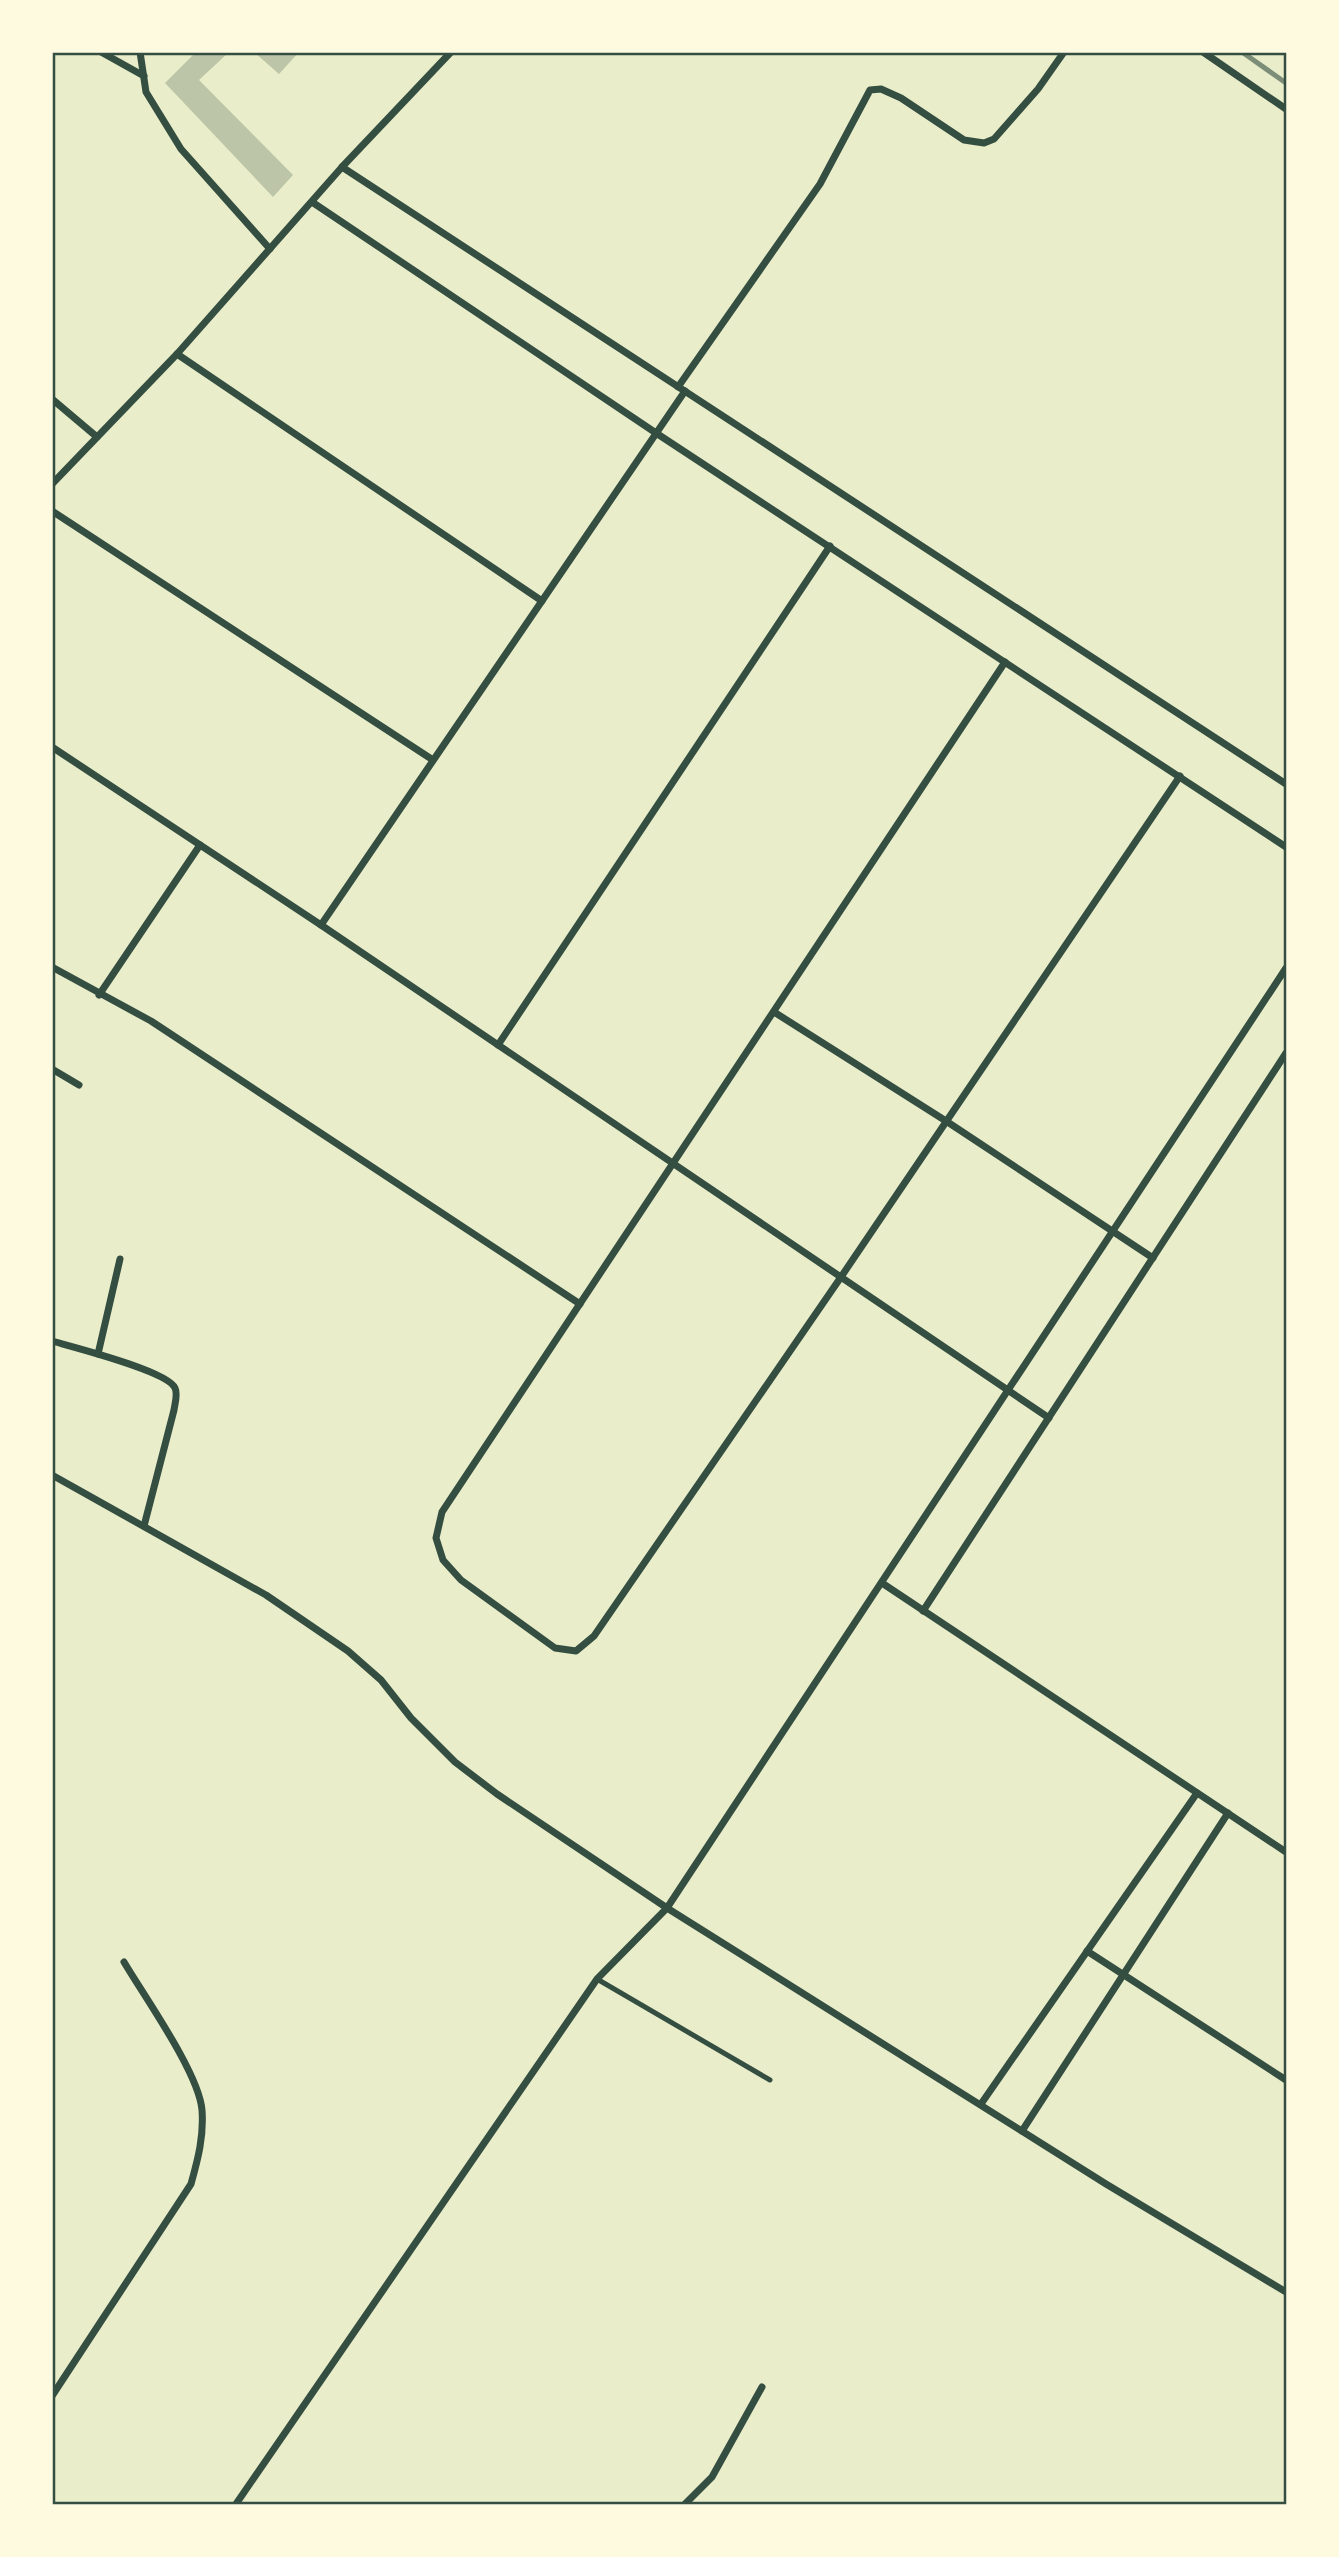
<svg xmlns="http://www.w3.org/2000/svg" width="1339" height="2557" font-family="'Noto Serif',serif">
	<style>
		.building { fill: #bcc5a7 }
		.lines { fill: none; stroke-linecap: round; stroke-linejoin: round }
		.service { stroke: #344e41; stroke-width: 5 }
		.minor { stroke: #344e41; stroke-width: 7 }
		.rail { stroke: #7c8e77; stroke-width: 5 }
		.neatline { fill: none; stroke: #344e41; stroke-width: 2.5 }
	</style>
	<rect width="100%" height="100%" fill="#e9edc9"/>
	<!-- building -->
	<g class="building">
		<path d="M196,52H229L199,80L293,175L273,197L165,83Z"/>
		<path d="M254,52H299L279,74Z"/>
	</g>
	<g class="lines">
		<!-- service -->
		<path class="service" d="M597,1979L770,2080"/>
		<!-- minor -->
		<g class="minor">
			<path d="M101,52L144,76"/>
			<path d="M140,52L146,92L181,149L270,249"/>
			<path d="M1203,52L1286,109"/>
			<path d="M342,167L1286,784"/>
			<path d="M312,202L656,433L1286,847"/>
			<path d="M177,354L542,601"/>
			<path d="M678,387L820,184L870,90L881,89L901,98L964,140L984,143L994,139L1038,89L1064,52"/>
			<path d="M52,399L97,437"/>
			<path d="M52,484L177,354L342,167L451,52"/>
			<path d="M52,511L433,760"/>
			<path d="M1005,662L442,1512L436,1538L443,1560L461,1580L555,1648L576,1651L594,1636L841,1277L1180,776"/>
			<path d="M52,747L321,925L1049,1418"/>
			<path d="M321,925L685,391"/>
			<path d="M52,967L151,1021L580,1304"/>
			<path d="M99,995L200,845"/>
			<path d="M774,1012L946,1121L1153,1258"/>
			<path d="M498,1045L830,546"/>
			<path d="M52,1069L79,1085"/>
			<path d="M52,1341C73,1347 168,1371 175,1388C178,1394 175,1403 174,1410L144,1526"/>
			<path d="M98,1354L120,1259"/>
			<path d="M52,1475L266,1595L348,1651L381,1680L411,1718L455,1762L497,1794L667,1908L1106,2184L1286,2292"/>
			<path d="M882,1583L1286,1852"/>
			<path d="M923,1611L1286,1053"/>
			<path d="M1087,1951L1286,2080"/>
			<path d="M981,2104L1197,1793"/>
			<path d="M1022,2131L1228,1813"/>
			<path d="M52,2396L191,2184C198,2159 204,2136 202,2110C199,2073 144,1996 124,1962"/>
			<path d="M236,2504L597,1979L667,1908L1286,968"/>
			<path d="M685,2504L712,2477L762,2387"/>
		</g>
		<!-- rail -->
		<path class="rail" d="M1242,52L1286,83"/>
	</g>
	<!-- border -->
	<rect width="1339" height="2557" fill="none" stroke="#fefae0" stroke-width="108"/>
	<rect x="54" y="54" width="1231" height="2449" class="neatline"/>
</svg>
